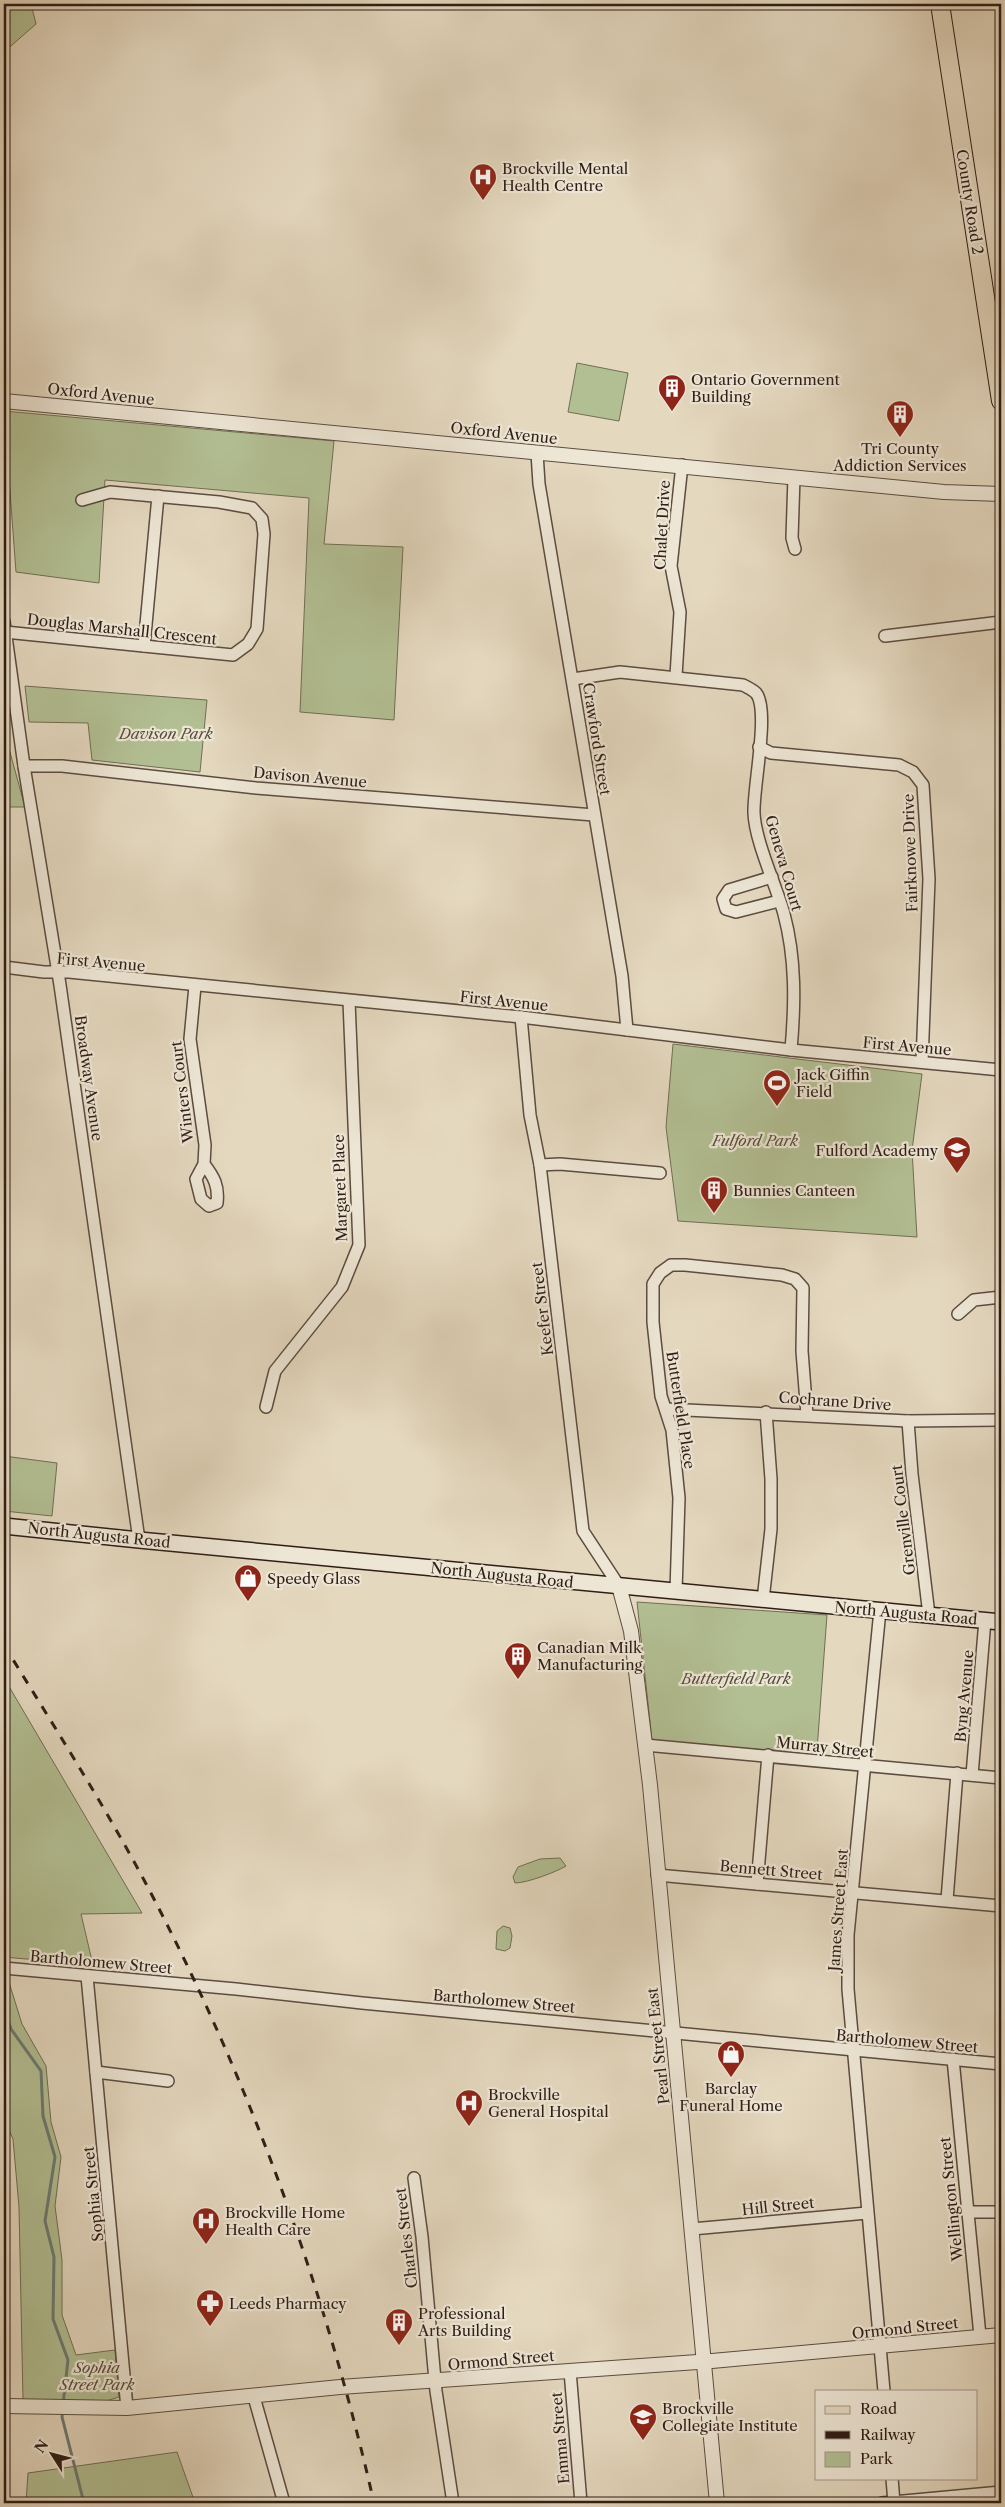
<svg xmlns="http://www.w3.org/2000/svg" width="1005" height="2507" font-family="'Libre Caslon Text',serif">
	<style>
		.green { fill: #b2bf93; stroke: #706e54 }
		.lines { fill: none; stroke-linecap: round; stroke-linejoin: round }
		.stream { stroke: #6c7b74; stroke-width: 3 }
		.minor-casing { stroke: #5c4c40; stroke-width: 14 }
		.tertiary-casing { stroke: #5c4c40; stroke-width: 16 }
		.secondary-casing { stroke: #2f1d16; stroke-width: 18 }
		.primary-casing { stroke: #2f1d16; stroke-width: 20 }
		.minor { stroke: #ede6d5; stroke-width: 11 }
		.tertiary { stroke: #ede6d5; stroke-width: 14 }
		.secondary { stroke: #ede6d5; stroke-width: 15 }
		.primary { stroke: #e4d8bf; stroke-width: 18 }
		.rail { stroke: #2f1d16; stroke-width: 3; stroke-dasharray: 9 9; stroke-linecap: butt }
		.labels { text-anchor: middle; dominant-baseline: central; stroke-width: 4.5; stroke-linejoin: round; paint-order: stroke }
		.poi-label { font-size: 15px; fill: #2f1d16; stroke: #ede6d5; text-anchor: start }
		.street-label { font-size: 15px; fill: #2f1d16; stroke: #ede6d5 }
		.park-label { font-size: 15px; font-style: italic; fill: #564e3c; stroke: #ede6d5 }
	</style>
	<rect width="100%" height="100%" fill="#e4d8bf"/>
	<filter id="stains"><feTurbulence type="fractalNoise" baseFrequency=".004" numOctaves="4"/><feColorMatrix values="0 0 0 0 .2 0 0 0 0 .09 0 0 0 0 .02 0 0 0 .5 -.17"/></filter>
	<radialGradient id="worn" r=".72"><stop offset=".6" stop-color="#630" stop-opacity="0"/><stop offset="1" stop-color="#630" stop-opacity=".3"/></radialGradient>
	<!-- green -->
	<g class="green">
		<path d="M4,4H31L36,24L4,52Z"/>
		<path d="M577,363L628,373L619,421L568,412Z"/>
		<path d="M4,411L334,441L324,544L403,547L394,720L300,712L309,498L105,480L99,583L16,572Z"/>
		<path d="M25,686L207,700L200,772L92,760L88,723L29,722Z"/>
		<path d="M4,713L8,745L25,807H4Z"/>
		<path d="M673,1044L922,1074L912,1150L917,1237L678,1221L666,1127Z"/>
		<path d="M4,1456L57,1463L52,1516L4,1511Z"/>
		<path d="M637,1602L827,1615L817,1750H765L652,1740Z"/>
		<path d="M4,1678L142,1913L81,1914L93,1965L4,1957Z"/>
		<path d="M560,1858L566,1866C556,1872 527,1883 515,1883L513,1877L518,1867L540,1859Z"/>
		<path d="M503,1926L510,1928L512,1936L510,1948L505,1951L496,1949L497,1931Z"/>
		<path d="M4,1976H7L22,2024L46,2066L51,2122L61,2157L55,2206L62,2260V2315L76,2355L115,2350L119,2397L106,2401L23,2400L19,2207L13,2139L4,2119Z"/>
		<path d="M177,2452L195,2503H26L28,2473Z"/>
	</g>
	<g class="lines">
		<!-- stream -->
		<g class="stream">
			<path d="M4,2009L11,2029L41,2071L43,2116L55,2157L45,2221L54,2257L53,2319L68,2360L63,2404"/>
			<path d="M63,2410L62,2417L84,2503"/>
		</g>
		<!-- minor casing -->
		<g class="minor-casing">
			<g id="minor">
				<path d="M537,453L539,484L622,976L627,1030"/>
				<path d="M794,477L792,538L795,549"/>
				<path d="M4,622L24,766L60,985L139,1540"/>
				<path d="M5,632L233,655L248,644L257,629L264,534L262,519L252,508L219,502L110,492L82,500"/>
				<path d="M885,636L1001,622"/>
				<path d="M144,646L158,496"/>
				<path d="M676,676L680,612L671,566L682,465"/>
				<path d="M573,679L620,672L743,685C747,687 753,690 756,693C770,710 753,787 754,813C755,841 776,885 784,914C796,959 795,1004 791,1050"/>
				<path d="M759,747L771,753L899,765L913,772L923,785L929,879L922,1062"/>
				<path d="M24,766H62L256,788L594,815"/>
				<path d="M772,877L729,890L723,899L726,909L736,912L779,901"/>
				<path d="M4,967L44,972H69L521,1017L791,1050L1001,1070"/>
				<path d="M195,986L190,1039L205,1145L204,1164L196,1179L201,1199L209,1206L217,1203C219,1186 214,1177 204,1164"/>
				<path d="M521,1017L530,1115L540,1165L583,1531L619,1586"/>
				<path d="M540,1165L560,1164L660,1173"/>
				<path d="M958,1314L974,1300L1001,1297"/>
				<path d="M266,1407L275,1371L342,1287L359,1245L349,1001"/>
				<path d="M666,1409L908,1421L1001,1420"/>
				<path d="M908,1421L912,1474L929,1615"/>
				<path d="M676,1591L679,1498L672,1430L661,1396L653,1322V1284L660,1273L671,1265H685L782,1275L795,1279L803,1288L802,1351L807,1415"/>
				<path d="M763,1600L771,1529V1479L766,1412"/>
				<path d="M880,1610L848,1935V1989L884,2391"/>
				<path d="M645,1745L1001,1778"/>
				<path d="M972,1775L985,1620"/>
				<path d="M657,1875L1001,1906"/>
				<path d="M757,1884L768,1755"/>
				<path d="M947,1900L957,1773"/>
				<path d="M4,1968L236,1989L362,2003L1001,2064"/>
				<path d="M87,1976L127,2408"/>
				<path d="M953,2059L980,2336"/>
				<path d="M96,2072L168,2081"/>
				<path d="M414,2178L422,2237L436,2391L453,2503"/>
				<path d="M967,2212H1001"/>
				<path d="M692,2229L867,2213"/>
				<path d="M570,2371L581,2503"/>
				<path d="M254,2397L284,2503"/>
				<path d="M892,2478L894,2503"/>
				<path d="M882,2503L1001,2492"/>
			</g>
		</g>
		<!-- tertiary casing -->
		<g class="tertiary-casing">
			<g id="tertiary">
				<path d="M4,401L944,492L1001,494"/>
				<path d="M619,1586L631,1631L650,1785L717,2503"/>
				<path d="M4,2406L127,2408L340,2387L712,2361L1001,2335"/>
			</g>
		</g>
		<!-- secondary casing -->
		<g class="secondary-casing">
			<path id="secondary" d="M4,1526L139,1540L1001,1622"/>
		</g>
		<!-- primary casing -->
		<g class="primary-casing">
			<path id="primary" d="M940,4L1001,401"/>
		</g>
		<!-- minor -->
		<use href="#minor" class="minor"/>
		<!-- tertiary -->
		<use href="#tertiary" class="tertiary"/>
		<!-- secondary -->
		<use href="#secondary" class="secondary"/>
		<!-- primary -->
		<use href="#primary" class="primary"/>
		<!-- rail -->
		<path class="rail" d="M4,1645C52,1723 101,1800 144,1880C248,2076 325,2287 374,2503"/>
	</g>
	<!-- icons -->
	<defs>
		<g id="hospital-pin" transform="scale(1.4375)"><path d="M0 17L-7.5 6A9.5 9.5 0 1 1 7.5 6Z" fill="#8f2418" stroke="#ede6d5"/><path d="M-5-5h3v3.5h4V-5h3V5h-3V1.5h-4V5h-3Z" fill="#fff"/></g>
		<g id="building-pin" transform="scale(1.4375)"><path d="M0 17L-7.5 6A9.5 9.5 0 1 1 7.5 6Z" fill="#8f2418" stroke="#ede6d5"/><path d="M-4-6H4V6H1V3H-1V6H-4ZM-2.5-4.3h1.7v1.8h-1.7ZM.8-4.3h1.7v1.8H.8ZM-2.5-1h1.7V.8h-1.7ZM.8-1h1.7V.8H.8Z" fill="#fff"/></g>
		<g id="stadium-pin" transform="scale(1.4375)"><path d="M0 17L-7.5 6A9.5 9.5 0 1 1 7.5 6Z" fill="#8f2418" stroke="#ede6d5"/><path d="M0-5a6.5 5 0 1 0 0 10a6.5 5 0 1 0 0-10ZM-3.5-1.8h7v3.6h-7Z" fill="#fff"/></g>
		<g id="school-pin" transform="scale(1.4375)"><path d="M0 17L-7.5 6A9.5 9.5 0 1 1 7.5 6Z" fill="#8f2418" stroke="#ede6d5"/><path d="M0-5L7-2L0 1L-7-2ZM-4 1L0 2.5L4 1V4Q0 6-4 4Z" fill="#fff"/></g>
		<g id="shop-pin" transform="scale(1.4375)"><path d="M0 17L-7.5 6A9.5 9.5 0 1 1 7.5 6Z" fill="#8f2418" stroke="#ede6d5"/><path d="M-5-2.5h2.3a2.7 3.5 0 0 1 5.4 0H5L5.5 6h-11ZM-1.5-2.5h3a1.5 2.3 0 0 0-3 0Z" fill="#fff"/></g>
		<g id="pharmacy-pin" transform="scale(1.4375)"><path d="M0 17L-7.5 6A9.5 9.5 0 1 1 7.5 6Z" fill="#8f2418" stroke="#ede6d5"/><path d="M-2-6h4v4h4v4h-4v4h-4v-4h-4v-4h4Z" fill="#fff"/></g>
	</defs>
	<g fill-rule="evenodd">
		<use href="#hospital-pin" x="483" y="177"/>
		<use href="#building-pin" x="672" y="388"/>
		<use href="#building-pin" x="900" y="414"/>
		<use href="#stadium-pin" x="777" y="1083"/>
		<use href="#school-pin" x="957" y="1150"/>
		<use href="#building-pin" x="714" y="1190"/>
		<use href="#shop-pin" x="248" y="1578"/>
		<use href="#building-pin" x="518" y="1656"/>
		<use href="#shop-pin" x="731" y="2054"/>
		<use href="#hospital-pin" x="469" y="2103"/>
		<use href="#hospital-pin" x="206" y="2221"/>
		<use href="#pharmacy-pin" x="210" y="2303"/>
		<use href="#building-pin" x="399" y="2322"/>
		<use href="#school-pin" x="643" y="2417"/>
	</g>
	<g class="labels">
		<!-- poi labels -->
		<g class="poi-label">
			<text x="502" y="168">Brockville Mental<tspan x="502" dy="17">Health Centre</tspan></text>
			<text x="691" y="379">Ontario Government<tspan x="691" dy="17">Building</tspan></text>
			<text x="900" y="448" text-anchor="middle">Tri County<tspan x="900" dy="17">Addiction Services</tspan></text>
			<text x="796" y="1074">Jack Giffin<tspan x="796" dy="17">Field</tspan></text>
			<text x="938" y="1150" text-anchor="end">Fulford Academy</text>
			<text x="733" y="1190">Bunnies Canteen</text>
			<text x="267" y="1578">Speedy Glass</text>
			<text x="537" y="1647">Canadian Milk<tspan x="537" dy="17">Manufacturing</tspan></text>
			<text x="731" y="2088" text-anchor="middle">Barclay<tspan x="731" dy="17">Funeral Home</tspan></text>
			<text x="488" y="2094">Brockville<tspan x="488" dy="17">General Hospital</tspan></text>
			<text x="225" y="2212">Brockville Home<tspan x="225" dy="17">Health Care</tspan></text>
			<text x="229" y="2303">Leeds Pharmacy</text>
			<text x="418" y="2313">Professional<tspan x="418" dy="17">Arts Building</tspan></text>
			<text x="662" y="2408">Brockville<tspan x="662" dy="17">Collegiate Institute</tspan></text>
		</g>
		<!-- street labels -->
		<g class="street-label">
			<text transform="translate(970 202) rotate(81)">County Road 2</text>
			<text transform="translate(101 394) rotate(6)">Oxford Avenue</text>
			<text transform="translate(504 433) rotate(6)">Oxford Avenue</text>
			<text transform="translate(662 525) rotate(-87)">Chalet Drive</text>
			<text transform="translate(122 629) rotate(6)">Douglas Marshall Crescent</text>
			<text transform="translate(597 739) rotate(81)">Crawford Street</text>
			<text transform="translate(310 777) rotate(5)">Davison Avenue</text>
			<text transform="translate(910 853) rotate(-92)">Fairknowe Drive</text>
			<text transform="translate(784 863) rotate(74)">Geneva Court</text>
			<text transform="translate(101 962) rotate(5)">First Avenue</text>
			<text transform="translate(504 1001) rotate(6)">First Avenue</text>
			<text transform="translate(907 1046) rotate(5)">First Avenue</text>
			<text transform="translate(89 1078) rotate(82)">Broadway Avenue</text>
			<text transform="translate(182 1092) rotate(-97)">Winters Court</text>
			<text transform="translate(340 1188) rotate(-92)">Margaret Place</text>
			<text transform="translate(542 1309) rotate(-97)">Keefer Street</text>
			<text transform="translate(835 1401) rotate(4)">Cochrane Drive</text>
			<text transform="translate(681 1410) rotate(81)">Butterfield Place</text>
			<text transform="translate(903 1520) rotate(-97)">Grenville Court</text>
			<text transform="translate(99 1535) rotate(6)">North Augusta Road</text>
			<text transform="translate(502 1575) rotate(6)">North Augusta Road</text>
			<text transform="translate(906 1613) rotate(5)">North Augusta Road</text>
			<text transform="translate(964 1696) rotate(-85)">Byng Avenue</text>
			<text transform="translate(825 1747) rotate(6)">Murray Street</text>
			<text transform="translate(771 1870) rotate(5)">Bennett Street</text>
			<text transform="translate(838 1910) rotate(-86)">James Street East</text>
			<text transform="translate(101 1962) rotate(5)">Bartholomew Street</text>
			<text transform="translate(504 2001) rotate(5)">Bartholomew Street</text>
			<text transform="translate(907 2041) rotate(5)">Bartholomew Street</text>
			<text transform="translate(658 2046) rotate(-96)">Pearl Street East</text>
			<text transform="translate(93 2194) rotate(-96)">Sophia Street</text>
			<text transform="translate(951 2199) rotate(-96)">Wellington Street</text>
			<text transform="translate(778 2206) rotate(-6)">Hill Street</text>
			<text transform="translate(406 2238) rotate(-97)">Charles Street</text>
			<text transform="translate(905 2328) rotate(-6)">Ormond Street</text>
			<text transform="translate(501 2360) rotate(-5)">Ormond Street</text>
			<text transform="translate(560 2438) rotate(-95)">Emma Street</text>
		</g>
		<!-- park labels -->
		<g class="park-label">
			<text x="166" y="733">Davison Park</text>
			<text x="755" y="1140">Fulford Park</text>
			<text x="736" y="1678">Butterfield Park</text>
			<text x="97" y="2367">Sophia<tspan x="97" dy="17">Street Park</tspan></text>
		</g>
	</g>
	<!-- margin -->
	<rect width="1005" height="2507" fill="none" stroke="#e4d8bf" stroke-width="20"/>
	<rect x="5" y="5" width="995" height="2497" fill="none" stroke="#2f1d16" stroke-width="2.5"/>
	<rect x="10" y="10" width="985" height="2487" fill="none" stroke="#2f1d16"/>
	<!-- legend -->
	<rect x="815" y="2390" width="162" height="90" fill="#ede6d5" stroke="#a19689"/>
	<rect x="825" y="2406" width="25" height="8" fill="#e4d8bf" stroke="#a19689"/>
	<text x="860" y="2414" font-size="15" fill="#2f1d16">Road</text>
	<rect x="825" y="2431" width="25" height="8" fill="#2f1d16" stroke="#a19689"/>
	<text x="860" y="2440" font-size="15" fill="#2f1d16">Railway</text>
	<rect x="825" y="2452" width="25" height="15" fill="#b2bf93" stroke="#a19689"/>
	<text x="860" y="2464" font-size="15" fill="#2f1d16">Park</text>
	<!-- north arrow -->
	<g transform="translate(52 2454) rotate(306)" stroke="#ede6d5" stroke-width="4" paint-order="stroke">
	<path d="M0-4L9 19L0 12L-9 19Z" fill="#2f1d16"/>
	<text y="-8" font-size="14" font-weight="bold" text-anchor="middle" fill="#2f1d16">N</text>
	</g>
	<rect width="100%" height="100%" filter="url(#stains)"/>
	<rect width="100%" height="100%" fill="url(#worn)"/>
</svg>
